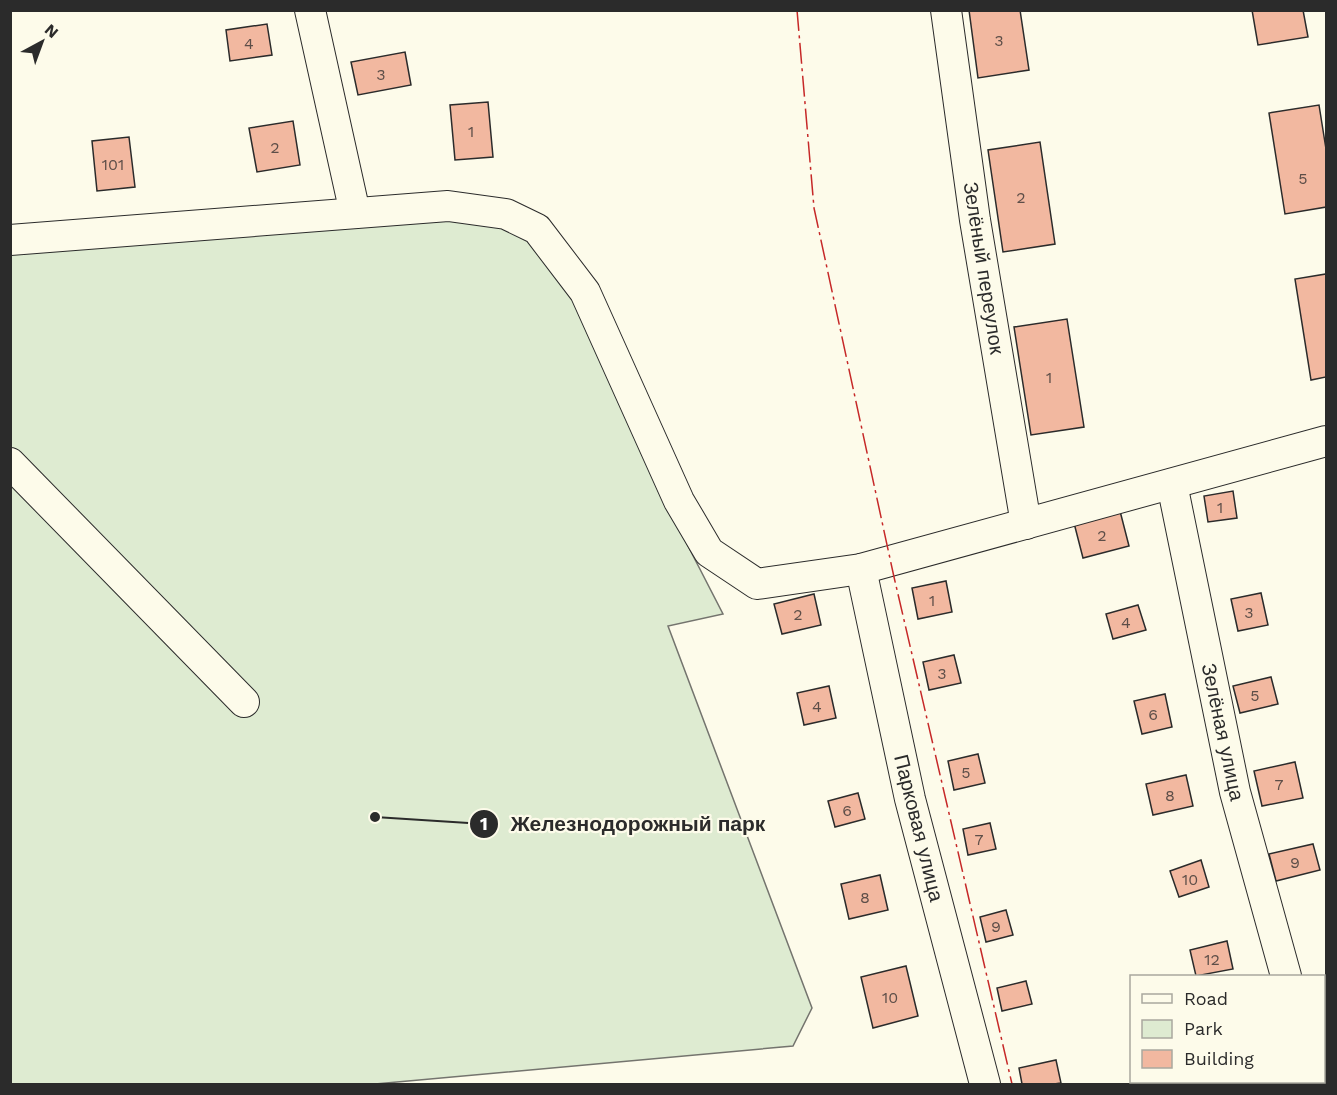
<svg xmlns="http://www.w3.org/2000/svg" width="1337" height="1095" font-family="'Work Sans',sans-serif">
	<style>
		.green { fill: #deebd1; stroke: #74746e; stroke-width: 1.5 }
		.building { fill: #f2b8a0; stroke: #2b2b2b; stroke-width: 1.5 }
		.lines { fill: none; stroke-linecap: round; stroke-linejoin: round }
		.minor-casing { stroke: #2b2b2b; stroke-width: 32 }
		.minor { stroke: #fdfbea; stroke-width: 30 }
		.power { stroke: #c62828; stroke-width: 1.5; stroke-dasharray: 21 4.5 3 4.5; stroke-linecap: butt }
		.labels { text-anchor: middle; dominant-baseline: central; stroke-width: 4.5; stroke-linejoin: round; paint-order: stroke }
		.number-label { font-size: 16px; fill: #5d4e48 }
		.street-label { font-size: 20px; fill: #2b2b2b; stroke: #fdfbea }
		.leader { fill: none; stroke: #2b2b2b; stroke-width: 2 }
		.callout-dot { fill: #2b2b2b; stroke: #fdfbea; stroke-width: 2 }
		.mark-label { font-size: 18px; text-anchor: middle; font-weight: bold; fill: #fff }
		.callout-label { font-size: 21px; text-anchor: middle; font-weight: bold; fill: #2b2b2b; stroke: #fdfbea; stroke-width: 4.5; stroke-linejoin: round; paint-order: stroke }
	</style>
	<rect width="100%" height="100%" fill="#fdfbea"/>
	<!-- green -->
	<path class="green" d="M445,215L493,222L537,243L591,328L669,509L723,614L668,626L812,1008L793,1046L375,1084H11V250Z"/>
	<!-- building -->
	<g class="building">
		<path d="M969,10H1020L1029,70L978,78Z"/>
		<path d="M1252,10H1303L1308,37L1258,45Z"/>
		<path d="M267,24L272,55L230,61L226,30Z"/>
		<path d="M405,52L411,85L358,95L351,62Z"/>
		<path d="M488,102L493,157L455,160L450,105Z"/>
		<path d="M1319,105L1326,149V207L1285,214L1269,113Z"/>
		<path d="M293,121L300,165L257,172L249,128Z"/>
		<path d="M129,137L135,187L97,191L92,141Z"/>
		<path d="M1040,142L1055,244L1003,252L988,150Z"/>
		<path d="M1326,274V377L1311,380L1295,279Z"/>
		<path d="M1067,319L1084,427L1031,435L1014,327Z"/>
		<path d="M1233,491L1237,518L1208,522L1204,496Z"/>
		<path d="M1120,511L1129,546L1083,558L1074,523Z"/>
		<path d="M946,581L952,612L918,619L912,588Z"/>
		<path d="M1261,593L1268,625L1238,631L1231,599Z"/>
		<path d="M814,594L821,625L782,634L774,604Z"/>
		<path d="M1138,605L1146,630L1113,639L1106,614Z"/>
		<path d="M954,655L961,683L929,690L923,662Z"/>
		<path d="M1271,677L1278,704L1240,713L1233,686Z"/>
		<path d="M829,686L836,718L804,725L797,693Z"/>
		<path d="M1165,694L1172,727L1142,734L1134,701Z"/>
		<path d="M978,754L985,783L954,790L948,761Z"/>
		<path d="M1295,762L1303,798L1262,806L1254,771Z"/>
		<path d="M1186,775L1193,806L1153,815L1146,784Z"/>
		<path d="M858,793L865,819L835,827L828,801Z"/>
		<path d="M990,823L996,849L968,855L963,829Z"/>
		<path d="M1313,844L1320,870L1276,881L1269,854Z"/>
		<path d="M1201,860L1209,887L1179,897L1170,871Z"/>
		<path d="M880,875L888,910L849,919L841,884Z"/>
		<path d="M1006,910L1013,935L986,942L980,917Z"/>
		<path d="M1227,941L1233,969L1196,976L1190,950Z"/>
		<path d="M906,966L918,1016L873,1028L861,977Z"/>
		<path d="M1323,976H1326V1003L1324,1004Z"/>
		<path d="M1026,981L1032,1004L1002,1011L997,988Z"/>
		<path d="M1056,1060L1061,1083L1054,1084H1022L1019,1068Z"/>
	</g>
	<g class="lines">
		<!-- minor casing -->
		<g class="minor-casing">
			<g id="minor">
				<path d="M310,10L355,213"/>
				<path d="M946,10L975,220L1026,524"/>
				<path d="M10,240L448,206L506,214L537,229L585,292L679,501L709,552L757,584L861,569L1326,441"/>
				<path d="M10,463L244,702"/>
				<path d="M1172,484L1235,792L1286,976"/>
				<path d="M861,569L910,799L985,1084"/>
				<path d="M1316,1082V1084"/>
			</g>
		</g>
		<!-- minor -->
		<use href="#minor" class="minor"/>
		<!-- power -->
		<path class="power" d="M797,10L814,208L894,577L1012,1084"/>
	</g>
	<g class="labels">
		<!-- number labels -->
		<g class="number-label">
			<text x="999" y="40">3</text>
			<text x="249" y="43">4</text>
			<text x="381" y="74">3</text>
			<text x="471" y="131">1</text>
			<text x="275" y="147">2</text>
			<text x="113" y="164">101</text>
			<text x="1303" y="178">5</text>
			<text x="1021" y="197">2</text>
			<text x="1049" y="377">1</text>
			<text x="1220" y="507">1</text>
			<text x="1102" y="535">2</text>
			<text x="932" y="600">1</text>
			<text x="1249" y="612">3</text>
			<text x="798" y="614">2</text>
			<text x="1126" y="622">4</text>
			<text x="942" y="673">3</text>
			<text x="1255" y="695">5</text>
			<text x="817" y="706">4</text>
			<text x="1153" y="714">6</text>
			<text x="966" y="772">5</text>
			<text x="1279" y="784">7</text>
			<text x="1170" y="795">8</text>
			<text x="847" y="810">6</text>
			<text x="979" y="839">7</text>
			<text x="1295" y="862">9</text>
			<text x="1190" y="879">10</text>
			<text x="865" y="897">8</text>
			<text x="996" y="926">9</text>
			<text x="1212" y="959">12</text>
			<text x="890" y="997">10</text>
		</g>
		<!-- street labels -->
		<g class="street-label">
			<text transform="translate(984 268) rotate(81)">Зелёный переулок</text>
			<text transform="translate(1223 732) rotate(78)">Зелёная улица</text>
			<text transform="translate(919 828) rotate(76)">Парковая улица</text>
		</g>
	</g>
	<!-- callouts -->
	<path class="leader" d="M375 817L484 824"/>
	<g class="callout-dot">
		<circle cx="375" cy="817" r="6"/>
		<circle cx="484" cy="824" r="15"/>
	</g>
	<g class="mark-label">
		<text x="484" y="830">1</text>
	</g>
	<g class="callout-label">
		<text x="638" y="831">Железнодорожный парк</text>
	</g>
	<!-- border -->
	<rect width="1337" height="1095" fill="none" stroke="#2b2b2b" stroke-width="24"/>
	<!-- legend -->
	<rect x="1130" y="975" width="195" height="108" fill="#fdfbea" stroke="#a9a89e" stroke-width="1.5"/>
	<rect x="1142" y="994" width="30" height="9" fill="#fdfbea" stroke="#a9a89e" stroke-width="1.5"/>
	<text x="1184" y="1005" font-size="18" fill="#2b2b2b">Road</text>
	<rect x="1142" y="1020" width="30" height="18" fill="#deebd1" stroke="#a9a89e" stroke-width="1.5"/>
	<text x="1184" y="1035" font-size="18" fill="#2b2b2b">Park</text>
	<rect x="1142" y="1050" width="30" height="18" fill="#f2b8a0" stroke="#a9a89e" stroke-width="1.5"/>
	<text x="1184" y="1065" font-size="18" fill="#2b2b2b">Building</text>
	<!-- north arrow -->
	<g transform="translate(42 42) rotate(41)" stroke="#fdfbea" stroke-width="4.5" paint-order="stroke">
	<path d="M0-4.5L10 22L0 15L-10 22Z" fill="#2b2b2b"/>
	<text y="-9" font-size="16" font-weight="bold" text-anchor="middle" fill="#2b2b2b">N</text>
	</g>
</svg>
